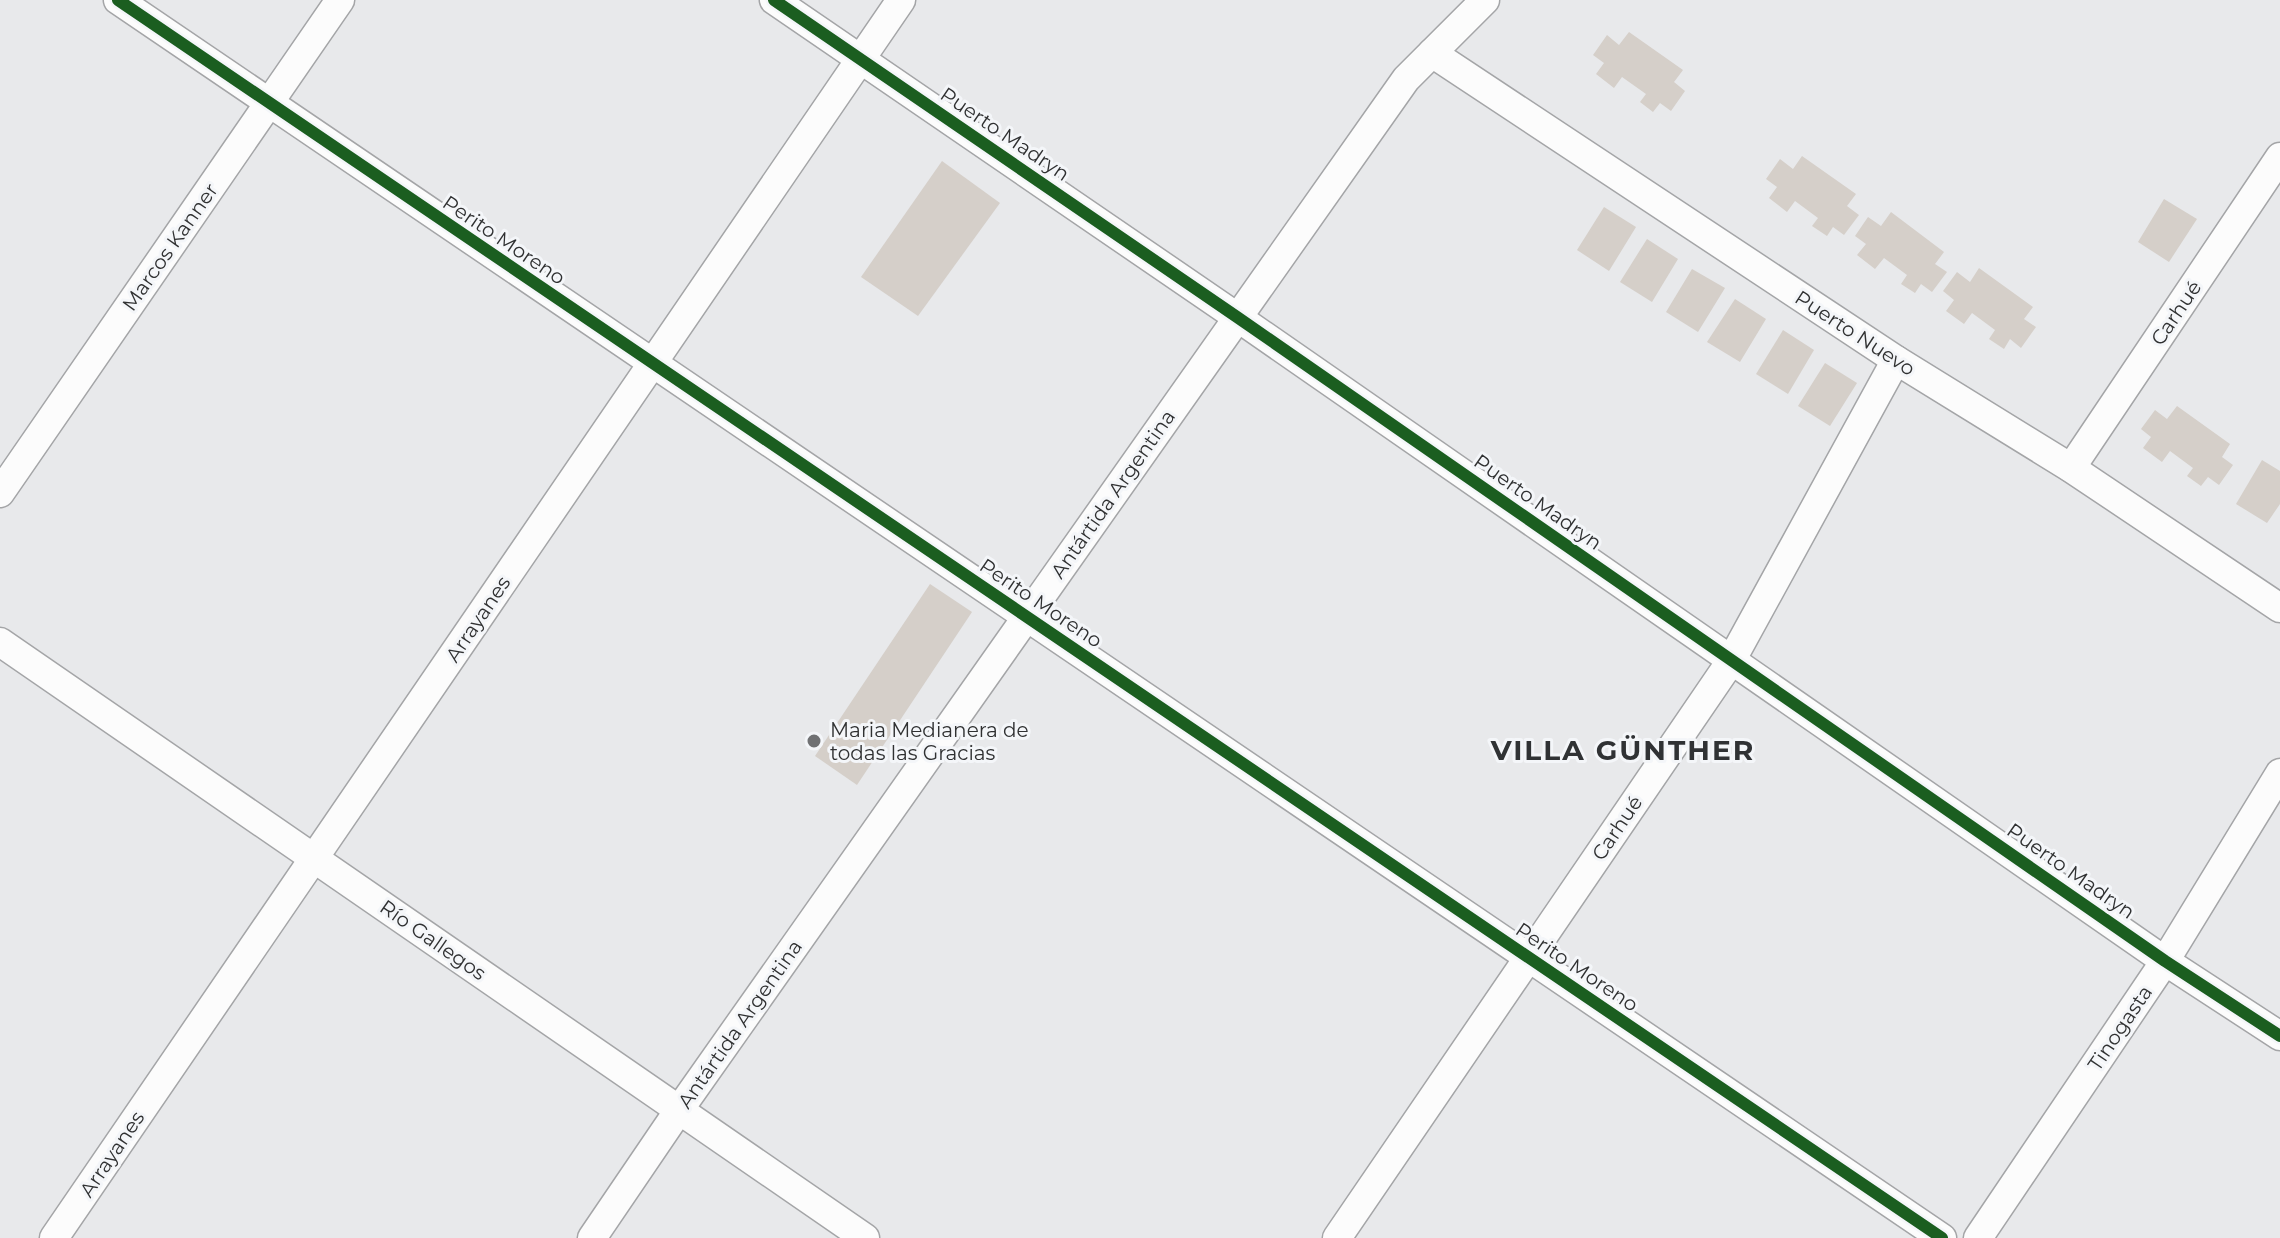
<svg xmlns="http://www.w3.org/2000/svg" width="2280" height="1238" font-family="Montserrat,sans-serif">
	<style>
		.building { fill: #d5cfc9 }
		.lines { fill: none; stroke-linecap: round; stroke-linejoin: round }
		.minor-casing { stroke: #a4a5a7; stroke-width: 31 }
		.minor { stroke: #fcfcfc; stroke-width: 28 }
		.cycleway-casing { stroke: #f4f6f9; stroke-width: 17 }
		.cycleway { stroke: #1b5e20; stroke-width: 12 }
		.poi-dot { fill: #707173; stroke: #f4f6f9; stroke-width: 3 }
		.labels { text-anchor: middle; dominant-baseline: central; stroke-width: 6; stroke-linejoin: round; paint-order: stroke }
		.street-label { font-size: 20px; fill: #303132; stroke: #f4f6f9 }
		.poi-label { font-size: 20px; fill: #303132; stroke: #f4f6f9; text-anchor: start }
		.district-label { font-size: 28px; font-weight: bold; letter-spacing: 2px; fill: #303234; stroke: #f4f6f9 }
	</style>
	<rect width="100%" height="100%" fill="#e8e9eb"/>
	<!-- building -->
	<g class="building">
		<path d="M1629,32L1683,70L1674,82L1685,91L1671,111L1660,103L1653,112L1640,102L1646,94L1622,77L1614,88L1596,74L1604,63L1593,55L1607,35L1619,45Z"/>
		<path d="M1802,156L1856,194L1847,206L1859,215L1844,235L1833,227L1827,236L1812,226L1818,218L1795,201L1787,212L1769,198L1777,187L1766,179L1780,159L1793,169Z"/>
		<path d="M942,161L1000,203L918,316L861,277Z"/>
		<path d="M2164,199L2197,219L2169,262L2138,242Z"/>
		<path d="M1604,207L1636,227L1609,271L1577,250Z"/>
		<path d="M1891,212L1944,252L1935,264L1947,272L1932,292L1921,284L1915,293L1901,284L1907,275L1884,258L1875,269L1857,255L1866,244L1855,236L1868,217L1881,226Z"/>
		<path d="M1647,239L1678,259L1652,302L1620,282Z"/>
		<path d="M1979,268L2033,307L2024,319L2036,327L2021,348L2010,339L2004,349L1989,339L1995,330L1972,313L1964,324L1946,311L1954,300L1943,291L1957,272L1970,282Z"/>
		<path d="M1692,269L1725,288L1698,332L1666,312Z"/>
		<path d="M1735,299L1766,319L1740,362L1707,342Z"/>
		<path d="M1783,330L1814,350L1788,394L1756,374Z"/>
		<path d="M1825,363L1857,383L1830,426L1798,406Z"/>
		<path d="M2177,406L2230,444L2222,457L2233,465L2219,485L2208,477L2201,486L2187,476L2193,468L2170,451L2162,462L2143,448L2151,437L2141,429L2155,410L2167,419Z"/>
		<path d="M2262,460L2280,471V504L2267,523L2236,504Z"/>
		<path d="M930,584L972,612L857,785L815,756Z"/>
	</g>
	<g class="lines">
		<!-- minor casing -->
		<g class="minor-casing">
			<g id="minor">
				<path d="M118,0L1942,1238"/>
				<path d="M774,0L1237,317L2165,961L2280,1036"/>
				<path d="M1432,53L1896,360L2071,468L2280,608"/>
				<path d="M2071,468L2280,157"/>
				<path d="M0,493L340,0"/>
				<path d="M0,642L865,1238"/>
				<path d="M54,1238L901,0"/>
				<path d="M592,1238L679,1110L1406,79L1485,0"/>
				<path d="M1337,1238L1731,661L1896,360"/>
				<path d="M1978,1238L2165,961L2280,773"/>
			</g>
		</g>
		<!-- minor -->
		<use href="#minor" class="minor"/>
		<!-- cycleway casing -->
		<g class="cycleway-casing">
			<g id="cycleway">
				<path d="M118,0L1942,1238"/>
				<path d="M774,0L1237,317L2165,961L2280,1036"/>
			</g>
		</g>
		<!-- cycleway -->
		<use href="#cycleway" class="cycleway"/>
	</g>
	<!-- markers -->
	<circle class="poi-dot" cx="814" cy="741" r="8"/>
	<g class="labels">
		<!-- street labels -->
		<g class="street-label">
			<text transform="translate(1005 134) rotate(34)">Puerto Madryn</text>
			<text transform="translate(504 240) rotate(34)">Perito Moreno</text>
			<text transform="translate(170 247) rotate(-55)">Marcos Kanner</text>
			<text transform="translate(2176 313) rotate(-56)">Carhué</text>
			<text transform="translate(1855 333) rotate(33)">Puerto Nuevo</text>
			<text transform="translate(1113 494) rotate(-55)">Antártida Argentina</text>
			<text transform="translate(1538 502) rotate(35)">Puerto Madryn</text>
			<text transform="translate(1041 603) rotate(34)">Perito Moreno</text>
			<text transform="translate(478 619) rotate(-56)">Arrayanes</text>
			<text transform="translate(1617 828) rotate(-56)">Carhué</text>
			<text transform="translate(2071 871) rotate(35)">Puerto Madryn</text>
			<text transform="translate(433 940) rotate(35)">Río Gallegos</text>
			<text transform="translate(1577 967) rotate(34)">Perito Moreno</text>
			<text transform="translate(740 1024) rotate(-55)">Antártida Argentina</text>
			<text transform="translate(2120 1028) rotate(-56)">Tinogasta</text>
			<text transform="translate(112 1154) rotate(-56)">Arrayanes</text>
		</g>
		<!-- poi labels -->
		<g class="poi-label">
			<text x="830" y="730">Maria Medianera de<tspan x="830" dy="23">todas las Gracias</tspan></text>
		</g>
		<!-- district labels -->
		<g class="district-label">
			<text x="1623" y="750">VILLA GÜNTHER</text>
		</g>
	</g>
</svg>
